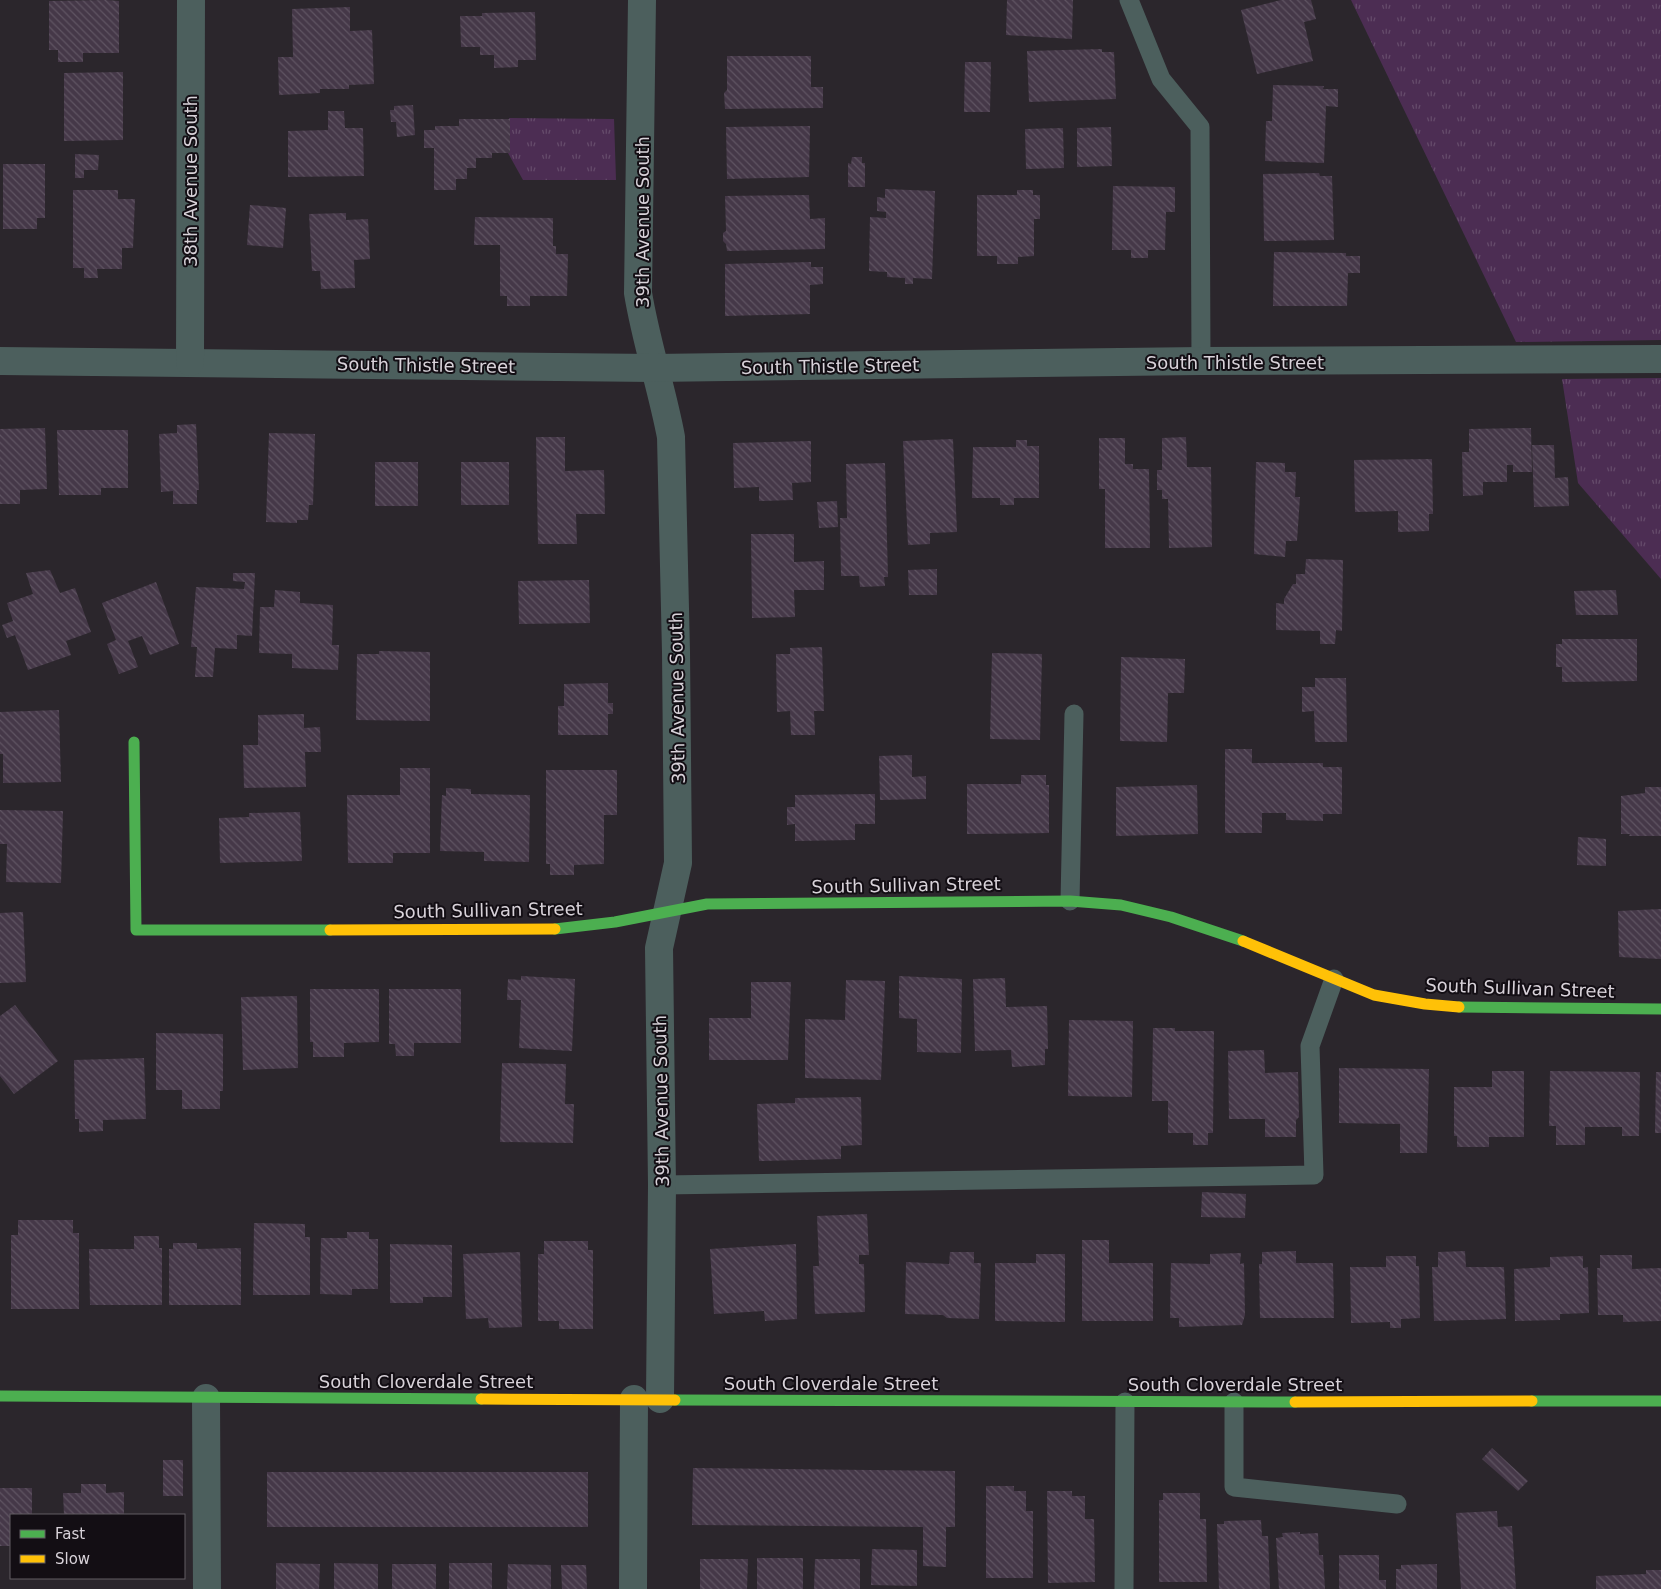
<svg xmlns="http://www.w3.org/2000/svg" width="1661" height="1589" font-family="'DejaVu Sans',sans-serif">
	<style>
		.grass { fill: url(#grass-tufts) }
		.building { fill: url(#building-back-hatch) }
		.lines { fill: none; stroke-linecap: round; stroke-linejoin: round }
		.lane { stroke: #4c5f5d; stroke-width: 19 }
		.street { stroke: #4c5f5d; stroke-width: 28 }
		.fast { stroke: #4caf50; stroke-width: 11 }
		.slow { stroke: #ffc107; stroke-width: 11 }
		.labels { text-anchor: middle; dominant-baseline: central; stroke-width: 4; stroke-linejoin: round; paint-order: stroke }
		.street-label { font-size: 18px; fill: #d8d2d9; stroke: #130e14 }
	</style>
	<defs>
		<pattern id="grass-tufts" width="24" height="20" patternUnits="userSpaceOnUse" patternTransform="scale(1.25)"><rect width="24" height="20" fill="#4c2d53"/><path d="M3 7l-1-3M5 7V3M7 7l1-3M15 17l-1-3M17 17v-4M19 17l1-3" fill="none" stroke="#654b6b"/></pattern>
		<pattern id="building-back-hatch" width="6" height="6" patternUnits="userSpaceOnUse" patternTransform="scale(1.25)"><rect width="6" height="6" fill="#453848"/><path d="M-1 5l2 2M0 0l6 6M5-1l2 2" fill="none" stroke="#5f5462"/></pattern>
	</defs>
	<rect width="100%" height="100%" fill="#2b262c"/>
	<!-- grass -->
	<g class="grass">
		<path d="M1351,0H1661V340L1516,342Z"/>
		<path d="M509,118L614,119L616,180H523L508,153Z"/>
		<path d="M1661,378V579L1578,483L1562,379Z"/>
	</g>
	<!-- building -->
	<g class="building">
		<path d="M106,0L119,1V53H83V62H58V50H49V1Z"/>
		<path d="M1007,0H1073L1072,39L1006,35Z"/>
		<path d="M1281,0H1311L1316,19L1304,22L1313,61L1257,74L1241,10Z"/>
		<path d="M350,7V31L372,30L374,84L349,85V89H320V93L279,95L278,57H293L292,9Z"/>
		<path d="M535,12L536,60H518V67L494,68V55H480V47H461L460,16H482V13Z"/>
		<path d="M1102,49V52H1114L1116,99L1029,102L1027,51Z"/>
		<path d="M727,56H811V87H823V108L725,109L724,93L727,90Z"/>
		<path d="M965,62H991L990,112H964Z"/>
		<path d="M123,72V140L64,141V73Z"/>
		<path d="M1273,85L1324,86L1323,89H1338V107L1326,106L1324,163L1265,161L1266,121H1272Z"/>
		<path d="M413,105L415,135L397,137L396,122H391L390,110H394V106Z"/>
		<path d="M328,111H344L345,128H363L364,176L288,177V131L328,130Z"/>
		<path d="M459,119H510V153H492V158H476V168H467V179H456V190H434V148H424V130H435V126H459Z"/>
		<path d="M810,126L809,177L727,179L726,127Z"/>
		<path d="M1111,127L1112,166L1077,167V128Z"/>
		<path d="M1063,128L1064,168L1026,169L1025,129Z"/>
		<path d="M75,154L99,155L98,170H84V178H75Z"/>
		<path d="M852,157H862V163H865V187H848V163L851,164Z"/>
		<path d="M3,164H45V218H37V229H3Z"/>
		<path d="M1319,173L1320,176H1332L1334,240L1264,241L1263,174Z"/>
		<path d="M1113,186L1175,187V212H1166L1165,250H1148V258H1131V250H1112Z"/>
		<path d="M885,189L935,191L932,279L913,278V284H905V278L887,277V272L869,271L870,217L886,218V212L877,211V197L885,198Z"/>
		<path d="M73,190H118V199H135L133,248H122V269H97L98,278H84V268H73Z"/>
		<path d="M1017,190H1033V195H1040V219H1034V256L1018,257V264H997V256H977V195H1017Z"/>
		<path d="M809,195L810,219L825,218V249L727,251L726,244L723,241V233L726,231L725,196Z"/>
		<path d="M250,205L286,208L283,248L247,245Z"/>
		<path d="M346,213V220L368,219L370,259L354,260L355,288L321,289L320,271H312L309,214Z"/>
		<path d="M475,217L553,218V246H556V254H568L567,296H530V306H507V296H500V245H474Z"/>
		<path d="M1274,252L1346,253V256H1360V273H1348L1347,306H1273Z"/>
		<path d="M811,262V267H823V284L810,285V314L725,316V264Z"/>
		<path d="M196,424L199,490H197V504H173V491L161,492L159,434L177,433V425Z"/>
		<path d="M45,428L47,489L20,490V504H0V429Z"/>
		<path d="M1531,428L1532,472H1513V465H1507V482H1483V495L1463,496L1462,452H1469V429Z"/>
		<path d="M57,430H128V488H101V495H59Z"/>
		<path d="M269,433L315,434L313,505H309L308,520H297V523L266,522Z"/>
		<path d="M536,437H565V471L604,470L605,514H576L577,544H538Z"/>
		<path d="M1186,437L1187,467H1211L1212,547L1169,548L1168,499H1162V490H1157V470H1162V438Z"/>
		<path d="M1099,438H1125V464H1133V469H1149L1150,548H1105V489H1099Z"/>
		<path d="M953,439L957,532L930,533V544L908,545L903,441Z"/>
		<path d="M1016,440H1027V446H1039V498H1014V505H1000V498H972L973,447H1016Z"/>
		<path d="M811,441V482L792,483L793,500L759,501V487L734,488L733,443Z"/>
		<path d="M1532,445H1554L1555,478L1568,477L1569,506L1534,507Z"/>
		<path d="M1432,459L1433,514H1429V531L1398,532V511L1355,512L1354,460Z"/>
		<rect x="375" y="462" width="43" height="44"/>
		<rect x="461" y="462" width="48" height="43"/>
		<path d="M1256,462L1285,463V472H1296L1295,497H1300L1297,541H1286L1285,557L1254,554Z"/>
		<path d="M885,463L888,577H884L885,586L860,587L859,576H841L840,518H847L846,464Z"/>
		<path d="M837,501L838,527L819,528L817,502Z"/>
		<path d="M751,534H794V562L824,561V590H794L795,617L752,618Z"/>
		<path d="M1306,559L1343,560L1342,631L1336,630L1335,644H1320V631L1276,630V603L1284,604V599L1293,584H1296V574H1305Z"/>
		<path d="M937,569V595H909L908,570Z"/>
		<path d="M50,570L60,593L75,588L91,632L66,641L71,655L28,670L15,635L7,638L2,625L13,621L7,603L33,594L26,573Z"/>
		<path d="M233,573H255L252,636L237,635V649L215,648L213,677H195L197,647H191L196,587L244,589L245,582L233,581Z"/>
		<path d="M589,580L590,623L519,624L518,581Z"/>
		<path d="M156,582L179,644L150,655L142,636L128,641L138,667L119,674L107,644L116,640L102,603Z"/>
		<path d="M275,590L300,592V603L333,605L332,645H339L338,670L292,668V654L259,653L260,607H274Z"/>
		<path d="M1616,590L1618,615H1576L1574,591Z"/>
		<path d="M1562,639H1637V681L1562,682V667H1556V644H1562Z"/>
		<path d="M822,647L824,711H814L815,735H791L790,711L777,712L776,654H790V648Z"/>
		<path d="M379,651L430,652V721L356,720L357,654H379Z"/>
		<path d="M992,653L1042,654L1040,740L990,739Z"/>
		<path d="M1121,657L1185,659L1184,693H1168L1167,742L1120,741Z"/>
		<path d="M1315,678H1346L1347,742H1315L1314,711L1302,712V687H1315Z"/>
		<path d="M608,683V703H613V714H608V735H558V706H564V684Z"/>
		<path d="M59,710L61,782L3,783V754H0V712Z"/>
		<path d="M304,714V728L320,727L321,752H305L306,787L244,788L243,745H258V715Z"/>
		<path d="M1225,749H1252V763H1323V767H1342V814H1323V821L1286,820V813H1262V833H1225Z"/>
		<path d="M912,755V777L926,776V799L880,800L879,756Z"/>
		<path d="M400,768H430V853H393V863H348L347,795H400Z"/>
		<path d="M546,770H617V815H604V864L574,865V875H550V864H546Z"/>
		<path d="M1021,775H1046V785H1049V833L967,834V784H1021Z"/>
		<path d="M1197,785L1198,834L1116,836V787Z"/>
		<path d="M1645,787H1661V836H1629L1630,834H1621V796L1645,793Z"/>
		<path d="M446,788L471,789V794L530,795L529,862L484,861V852L440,851L442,795L446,796Z"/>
		<path d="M875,794V824H855V840L795,841V824L787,825V807H795V795Z"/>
		<path d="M0,810L63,811L61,883L6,882L7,844H0Z"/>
		<path d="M300,812L302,861L220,863L219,818L249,817V813Z"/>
		<path d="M1578,837L1606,839V866L1577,865Z"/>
		<path d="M1661,909V959L1619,957L1618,911Z"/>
		<path d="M23,912L26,982L0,983V913Z"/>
		<path d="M521,976L575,979L572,1051L519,1048L521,1000H507L508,979L521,980Z"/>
		<path d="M899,976L962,979L961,1053L917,1052V1019L899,1018Z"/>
		<path d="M1005,978L1006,1007L1047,1006L1048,1049H1045V1065L1012,1067L1011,1050L975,1051L973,979Z"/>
		<path d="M846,980L885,981L881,1080L805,1078V1019L845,1020Z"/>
		<path d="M751,982H791L788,1060H709V1018H751Z"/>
		<path d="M310,989H379V1042L344,1043V1057H313V1042H310Z"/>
		<path d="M389,989H461V1043H414V1056H396L395,1044H389Z"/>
		<path d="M297,996L298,1068L243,1070L241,997Z"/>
		<path d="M15,1005L58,1061L14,1094L0,1076V1016Z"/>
		<path d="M1069,1020L1133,1021L1132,1097L1068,1096Z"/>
		<path d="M1153,1028H1175V1031H1214L1213,1133H1208V1145H1193V1133H1168V1101H1152Z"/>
		<path d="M156,1033L223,1034V1091H220V1109H182V1090H156Z"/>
		<path d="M1264,1050L1265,1073L1298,1072L1299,1117L1296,1120V1137H1265V1119H1229L1228,1051Z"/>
		<path d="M144,1058L146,1119L103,1120V1131L79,1132V1119H75L74,1060Z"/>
		<path d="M502,1063L566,1064L565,1104H574L573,1143L500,1142Z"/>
		<path d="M1339,1068L1429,1069L1427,1153H1400V1124L1339,1123Z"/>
		<path d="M1492,1071H1524V1137H1489V1147H1457V1136H1454V1087H1492Z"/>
		<path d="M1550,1071L1640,1072L1639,1136H1622V1127H1585V1145H1556V1126H1549Z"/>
		<path d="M1656,1072H1661V1133H1655Z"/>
		<path d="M861,1097L862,1145L841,1146V1159L759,1161L757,1104L795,1103V1098Z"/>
		<path d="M1202,1192L1246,1194L1245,1218L1201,1217Z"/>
		<path d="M867,1214L869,1255H859V1264H864L865,1312L815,1314L813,1266H819L817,1216Z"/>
		<path d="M18,1220H73V1233H79V1309H11V1235H18Z"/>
		<path d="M254,1223L305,1224V1237H310V1295H253Z"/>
		<path d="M347,1232H369V1239H378V1289H352V1295L320,1294L321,1238H347Z"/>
		<path d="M134,1236H159V1248H162V1305H90L89,1249H134Z"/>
		<path d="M1082,1240H1109V1263H1153V1321H1082Z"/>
		<path d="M544,1241H588V1250H593V1329H559V1321H538V1254H544Z"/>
		<path d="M173,1243H197V1249L241,1248V1305H169V1249H173Z"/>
		<path d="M390,1244L452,1245V1297H423V1303H390Z"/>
		<path d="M796,1244L797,1319L765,1321L764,1311L714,1314L710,1249Z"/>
		<path d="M1296,1251V1263H1333L1334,1318H1260L1259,1264H1262V1252Z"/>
		<path d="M1465,1251L1466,1267H1504L1506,1319L1434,1321L1432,1267H1438V1252Z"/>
		<path d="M520,1252L522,1327L489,1328L488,1318L466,1319L463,1254Z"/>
		<path d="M950,1252H974V1263H981L979,1319L947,1318L943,1315L905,1314L906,1262L949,1264Z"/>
		<path d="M1241,1253L1240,1264L1244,1263L1245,1315L1242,1325L1179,1327V1318H1170L1171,1263L1210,1264V1254Z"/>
		<path d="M1036,1254H1065V1322L995,1321V1263H1036Z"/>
		<path d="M1600,1255H1632V1269L1661,1268V1321L1623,1322V1315H1598L1597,1268H1600Z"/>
		<path d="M1386,1256H1416V1266H1419L1420,1318L1401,1319V1328H1390V1322L1351,1323L1350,1267H1386Z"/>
		<path d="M1583,1256V1268L1588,1267L1589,1313L1560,1314V1320L1515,1321L1514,1269L1550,1267V1257Z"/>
		<path d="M1492,1448L1528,1481L1518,1491L1482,1459Z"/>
		<rect x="163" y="1460" width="20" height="36"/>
		<path d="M693,1468L955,1471V1527H946V1567L923,1566V1527L692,1525Z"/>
		<rect x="267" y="1472" width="321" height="55"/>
		<path d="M81,1484H106V1493L124,1492V1515H64L63,1493H81Z"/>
		<path d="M986,1486H1014V1491H1026V1511H1033V1578H986Z"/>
		<path d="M0,1488H32V1515H11V1546H0Z"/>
		<path d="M1047,1491H1072V1496H1085V1519H1094L1095,1582L1048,1583Z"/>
		<path d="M1163,1493H1200V1519H1206L1207,1582H1159V1500H1163Z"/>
		<path d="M1497,1511L1498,1527L1512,1526L1516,1589H1461L1456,1513Z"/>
		<path d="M1261,1520L1262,1536H1268L1270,1589H1219L1217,1524H1224V1521Z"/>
		<path d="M1300,1532V1534L1318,1533L1319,1555H1323L1325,1589H1279L1276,1538L1283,1537L1282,1533Z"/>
		<path d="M872,1549L917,1550V1586L871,1585Z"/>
		<path d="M1339,1555H1379V1580H1386V1589H1339Z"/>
		<rect x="757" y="1558" width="46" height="31"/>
		<path d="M700,1559H748L747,1589H700Z"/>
		<path d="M815,1559H860V1589H814Z"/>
		<path d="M276,1563L320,1564L319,1589H276Z"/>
		<path d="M334,1563L378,1564V1589H334Z"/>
		<rect x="449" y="1563" width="43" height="26"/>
		<rect x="392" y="1564" width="44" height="25"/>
		<path d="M508,1564L551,1565V1589H507Z"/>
		<path d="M1437,1564V1589H1396V1569H1401V1565Z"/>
		<path d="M561,1565H586L587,1589H562Z"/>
		<path d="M1646,1570H1661V1589H1596V1576L1646,1574Z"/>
	</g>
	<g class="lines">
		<!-- lane -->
		<g class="lane">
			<path d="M1129,0L1161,79L1200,127L1201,361"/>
			<path d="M1070,901L1074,714"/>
			<path d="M662,1185L1314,1175L1310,1046L1334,979"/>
			<path d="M1234,1402V1487L1397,1504"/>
			<path d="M1124,1589L1125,1402"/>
		</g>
		<!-- street -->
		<g class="street">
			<path d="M642,0L638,293C646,342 662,389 671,437L676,652L678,863L659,948L662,1185L660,1399"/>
			<path d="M0,361L654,368L1201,361L1661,359"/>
			<path d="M190,362L191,0"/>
			<path d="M206,1398L207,1589"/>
			<path d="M633,1589L634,1399"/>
		</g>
		<!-- fast -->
		<g class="fast">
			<path d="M134,742L136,930H330"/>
			<path d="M555,929L615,922L707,904L1070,901L1121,905L1171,917L1243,941"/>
			<path d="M1459,1007L1661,1009"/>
			<path d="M0,1396L481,1399"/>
			<path d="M675,1400L1295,1402"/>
			<path d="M1532,1401H1661"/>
		</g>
		<!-- slow -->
		<g class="slow">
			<path d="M330,930L555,929"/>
			<path d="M1243,941L1374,995L1425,1004L1459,1007"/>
			<path d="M481,1399L675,1400"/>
			<path d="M1295,1402L1532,1401"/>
		</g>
	</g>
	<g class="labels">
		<!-- street labels -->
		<g class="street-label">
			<text transform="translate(190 181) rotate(-90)">38th Avenue South</text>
			<text transform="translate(642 222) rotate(-90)">39th Avenue South</text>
			<text x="1235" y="362">South Thistle Street</text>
			<text transform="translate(426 365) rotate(1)">South Thistle Street</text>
			<text transform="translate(830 366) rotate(-1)">South Thistle Street</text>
			<text transform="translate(677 698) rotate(-91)">39th Avenue South</text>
			<text transform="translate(906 885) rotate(-1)">South Sullivan Street</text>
			<text transform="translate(488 910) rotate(-1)">South Sullivan Street</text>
			<text transform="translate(1520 988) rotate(2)">South Sullivan Street</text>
			<text transform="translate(661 1101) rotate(-91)">39th Avenue South</text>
			<text x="426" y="1381">South Cloverdale Street</text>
			<text x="831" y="1383">South Cloverdale Street</text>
			<text x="1235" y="1384">South Cloverdale Street</text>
		</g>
	</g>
	<!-- legend -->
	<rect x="10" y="1514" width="175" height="65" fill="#130e14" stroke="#625c63"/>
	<rect x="20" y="1530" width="25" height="8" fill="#4caf50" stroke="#625c63"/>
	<text x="55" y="1539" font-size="15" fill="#d8d2d9">Fast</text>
	<rect x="20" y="1555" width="25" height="8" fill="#ffc107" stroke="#625c63"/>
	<text x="55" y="1564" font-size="15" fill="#d8d2d9">Slow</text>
</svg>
